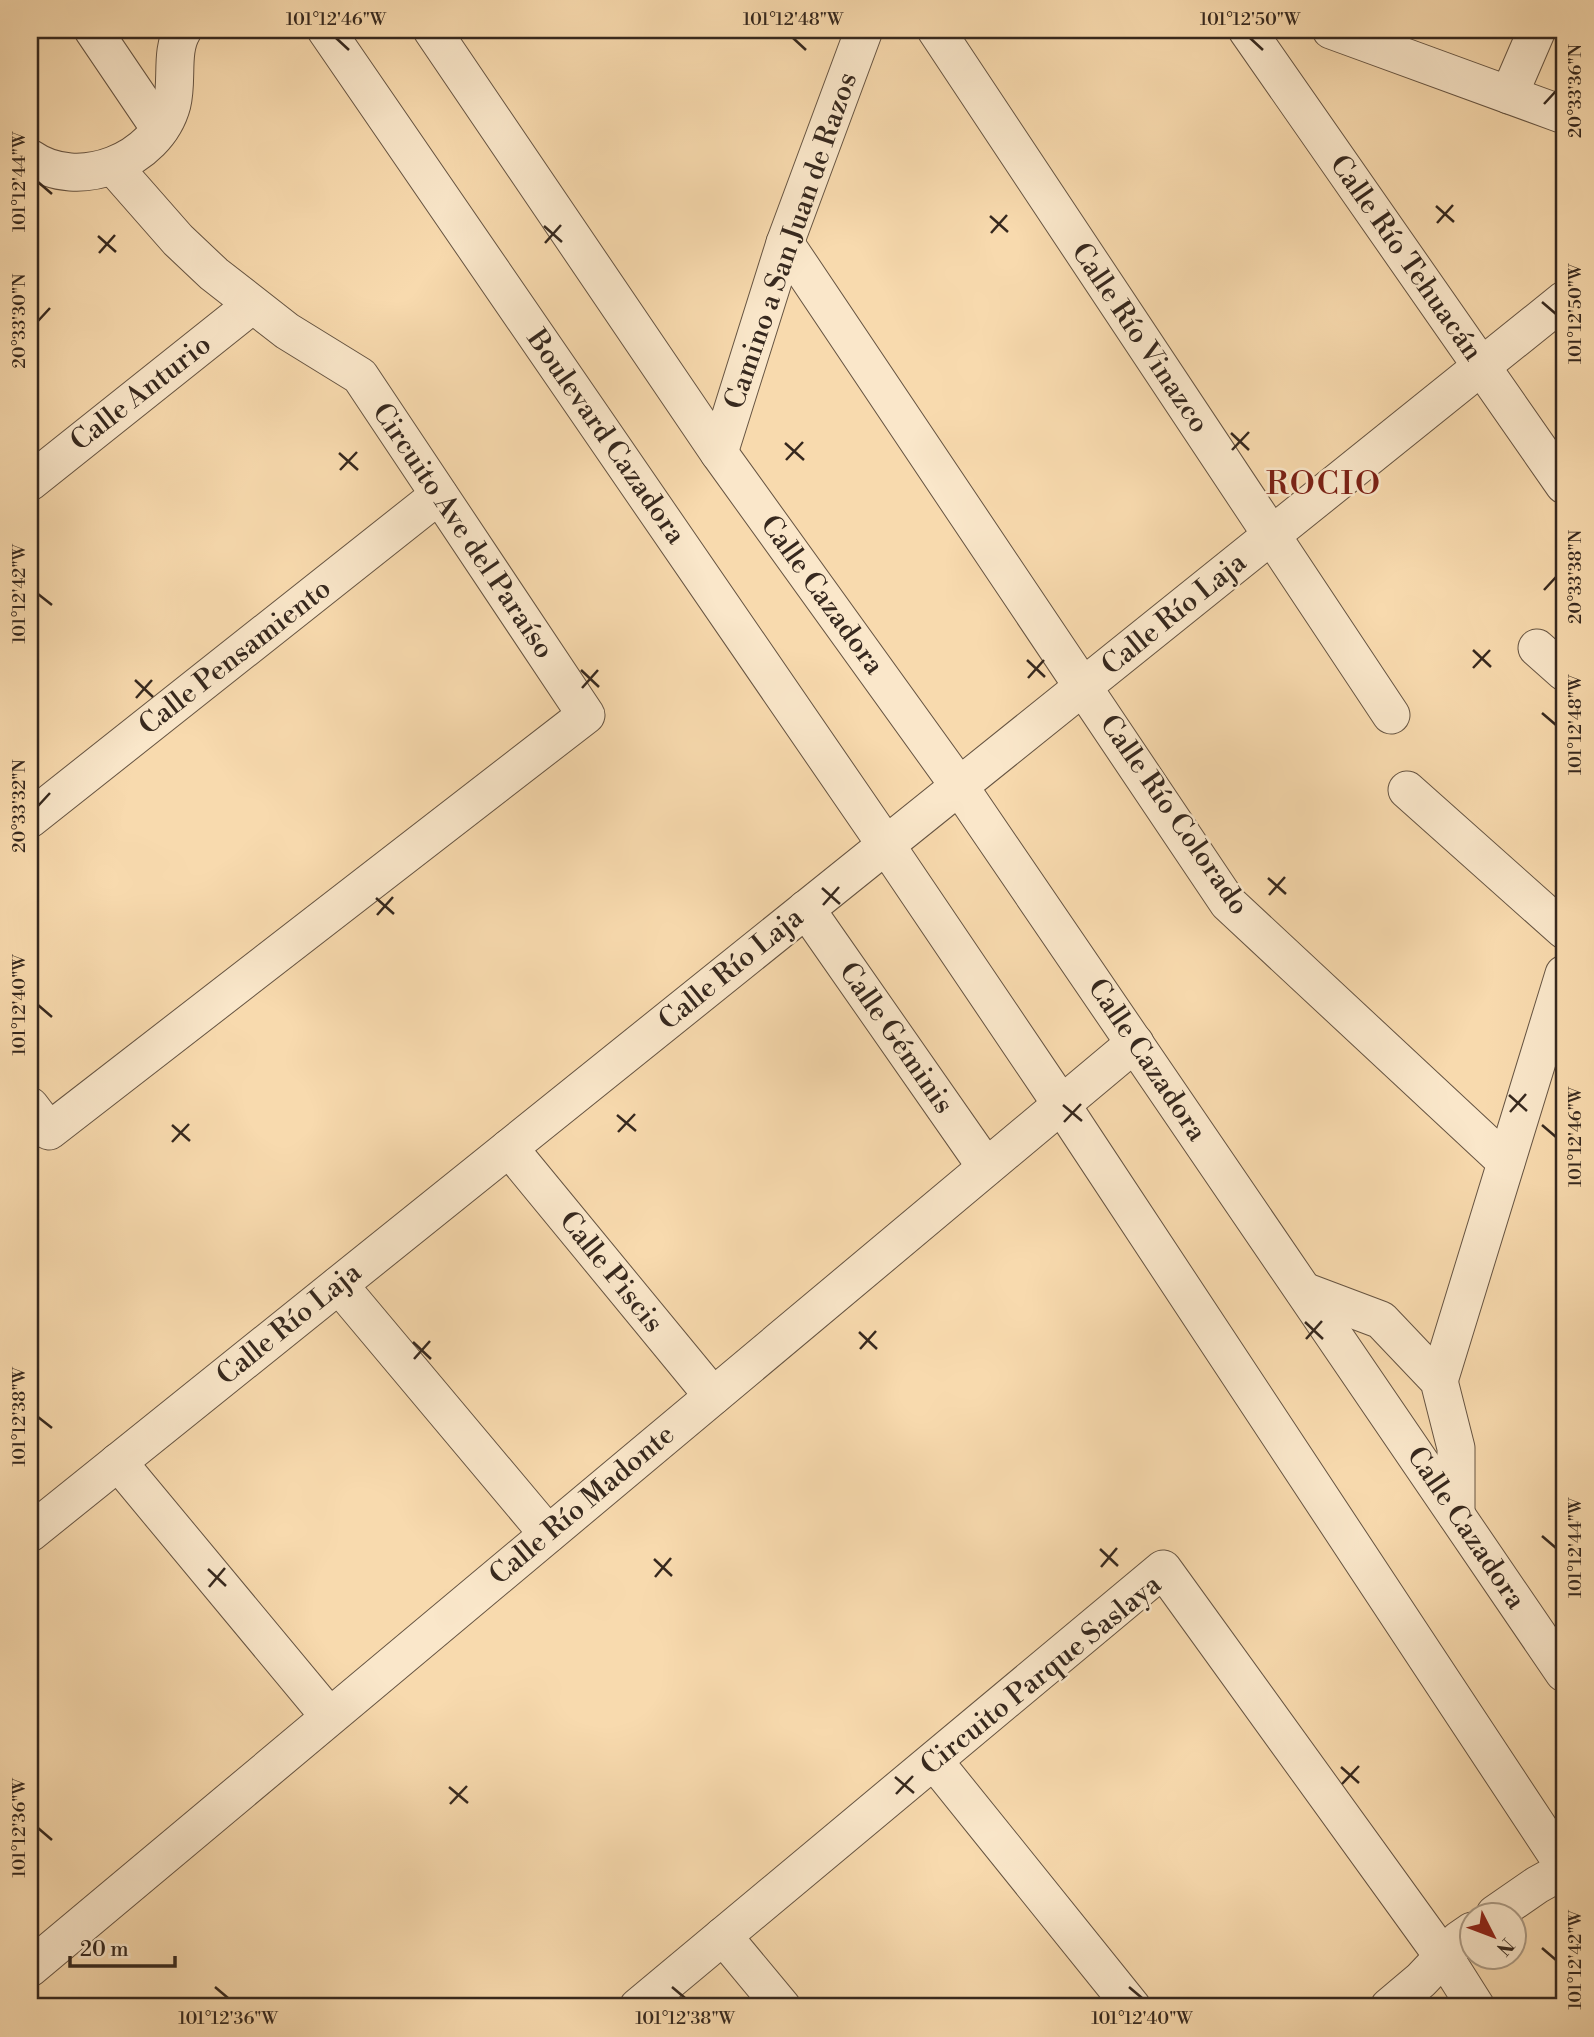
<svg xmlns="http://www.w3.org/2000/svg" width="1594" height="2037" font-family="'Libre Bodoni',serif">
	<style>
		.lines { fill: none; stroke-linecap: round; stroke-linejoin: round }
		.minor-casing { stroke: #665442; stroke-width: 39 }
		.minor { stroke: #fae7ca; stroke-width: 37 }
		.ticks { fill: none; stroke: #36281e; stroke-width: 2.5 }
		.labels { text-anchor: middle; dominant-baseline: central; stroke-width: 5; stroke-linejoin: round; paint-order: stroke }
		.street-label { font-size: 28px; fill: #36281e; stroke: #fae7ca }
		.quarter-label { font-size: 32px; letter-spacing: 2px; fill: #7a1f14; stroke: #fae7ca }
		.neatline { fill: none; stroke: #36281e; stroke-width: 2.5 }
		.ticks-label { font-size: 18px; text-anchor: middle; fill: #36281e }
	</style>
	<rect width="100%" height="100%" fill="#f8daae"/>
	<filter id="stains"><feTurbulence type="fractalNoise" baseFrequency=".00286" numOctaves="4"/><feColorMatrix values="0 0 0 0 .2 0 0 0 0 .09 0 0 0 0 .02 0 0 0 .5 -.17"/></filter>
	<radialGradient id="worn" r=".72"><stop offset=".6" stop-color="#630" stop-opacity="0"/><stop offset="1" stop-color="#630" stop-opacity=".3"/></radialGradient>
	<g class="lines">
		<!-- minor casing -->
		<g class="minor-casing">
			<g id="minor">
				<path d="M93,30L160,129"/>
				<path d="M326,30L886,845L1061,1104L1564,1866"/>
				<path d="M432,30L719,453L959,786L1564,1673"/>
				<path d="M936,30L1391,715"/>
				<path d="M1247,30L1564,485"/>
				<path d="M1331,30L1564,115"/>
				<path d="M1509,95L1537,30"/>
				<path d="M30,158C78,192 157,161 172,104C178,80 170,51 183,30"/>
				<path d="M785,243L1228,903L1506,1162"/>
				<path d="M719,453L785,243L864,30"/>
				<path d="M30,482L252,305"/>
				<path d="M1537,648L1564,672"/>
				<path d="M1407,790L1564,930"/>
				<path d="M30,819L439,495"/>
				<path d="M806,909L986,1167"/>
				<path d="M30,1106L49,1131L586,715L360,376L287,331L214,274L178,240L113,166"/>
				<path d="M509,1148L713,1396"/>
				<path d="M339,1285L548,1534"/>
				<path d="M1304,1291L1381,1320L1439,1381L1456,1448V1514"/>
				<path d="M1439,1381L1564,974"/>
				<path d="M118,1462L329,1716"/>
				<path d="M30,1533L1564,300"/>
				<path d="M934,1761L1132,2007"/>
				<path d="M1495,1914L1537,1885L1564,1870"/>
				<path d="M723,1936L782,2007"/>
				<path d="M30,1968L1135,1043"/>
				<path d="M638,2007L1163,1569L1452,1969L1476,2007"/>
				<path d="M1389,2007L1421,1980L1459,1940L1472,1931"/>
			</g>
		</g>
		<!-- minor -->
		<use href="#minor" class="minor"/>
	</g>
	<!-- ticks -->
	<path class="ticks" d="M336,38L349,50M793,38L806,50M1250,38L1263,50M1544,104L1556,91M38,182L52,194M1436,206L1454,222M990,216L1008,232M1437,223L1453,205M544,226L562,242M991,233L1007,215M98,236L116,252M545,243L561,225M99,253L115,235M1542,302L1556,314M38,321L50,308M1231,433L1249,450M785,443L804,460M1232,450L1249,432M339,453L358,470M786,460L803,442M340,470L357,452M1544,590L1556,577M38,594L52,605M1473,650L1491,667M1027,660L1045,677M1473,668L1490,650M581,670L599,687M1028,678L1044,660M135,680L153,697M582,688L598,670M136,698L152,680M1542,713L1556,725M38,806L50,793M1268,878L1286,894M822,888L840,904M1269,895L1285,877M376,898L394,914M823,905L839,887M377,915L393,897M38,1005L52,1017M1509,1095L1527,1111M1063,1105L1082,1121M1510,1112L1526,1094M617,1115L636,1131M1064,1122L1081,1104M172,1125L190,1141M1542,1125L1556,1137M618,1132L635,1114M172,1142L189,1124M1305,1322L1323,1339M859,1332L877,1349M1306,1339L1322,1321M413,1342L431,1359M860,1349L876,1331M414,1359L430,1341M38,1417L52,1428M1542,1536L1556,1548M1100,1549L1118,1566M654,1559L672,1576M1101,1567L1117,1548M208,1569L226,1586M655,1577L671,1558M209,1587L225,1568M1341,1767L1359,1783M895,1777L914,1793M1342,1784L1359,1766M449,1787L468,1803M896,1794L913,1776M450,1804L467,1786M38,1828L52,1840M1542,1948L1556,1960M215,1987L228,1998M672,1987L685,1998M1129,1987L1142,1998"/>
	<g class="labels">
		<!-- street labels -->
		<g class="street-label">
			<text transform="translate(791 241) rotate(-71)">Camino a San Juan de Razos</text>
			<text transform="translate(1406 258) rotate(55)">Calle Río Tehuacán</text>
			<text transform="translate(1140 338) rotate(56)">Calle Río Vinazco</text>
			<text transform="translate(141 393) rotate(-38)">Calle Anturio</text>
			<text transform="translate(606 437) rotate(55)">Boulevard Cazadora</text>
			<text transform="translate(463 531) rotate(56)">Circuito Ave del Paraíso</text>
			<text transform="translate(822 595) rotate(54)">Calle Cazadora</text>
			<text transform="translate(1174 614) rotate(-39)">Calle Río Laja</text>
			<text transform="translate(235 657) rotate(-38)">Calle Pensamiento</text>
			<text transform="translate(1174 815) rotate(55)">Calle Río Colorado</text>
			<text transform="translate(731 969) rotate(-39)">Calle Río Laja</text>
			<text transform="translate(896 1038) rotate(55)">Calle Géminis</text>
			<text transform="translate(1147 1060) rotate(56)">Calle Cazadora</text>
			<text transform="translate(611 1272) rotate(51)">Calle Piscis</text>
			<text transform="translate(289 1324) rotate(-39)">Calle Río Laja</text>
			<text transform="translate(582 1505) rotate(-40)">Calle Río Madonte</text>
			<text transform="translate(1466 1528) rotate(56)">Calle Cazadora</text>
			<text transform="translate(1041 1675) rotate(-39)">Circuito Parque Saslaya</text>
		</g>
		<!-- quarter labels -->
		<g class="quarter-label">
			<text x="1324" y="484">ROCIO</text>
		</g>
	</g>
	<!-- margin -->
	<rect width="1594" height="2037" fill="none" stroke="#f8daae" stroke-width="77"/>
	<!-- north arrow -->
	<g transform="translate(1493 1936) rotate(132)"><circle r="33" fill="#fae7ca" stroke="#ac9b85" stroke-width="2"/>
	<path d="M0-5L12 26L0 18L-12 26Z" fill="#8f2418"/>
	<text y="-10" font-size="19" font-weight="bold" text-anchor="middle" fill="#36281e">N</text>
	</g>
	<!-- scale -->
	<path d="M70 1956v10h105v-10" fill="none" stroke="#36281e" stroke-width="3.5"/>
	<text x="80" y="1956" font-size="21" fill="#36281e" stroke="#fae7ca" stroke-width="5" paint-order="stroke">20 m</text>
	<rect x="38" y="38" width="1518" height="1960" class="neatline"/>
	<g class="ticks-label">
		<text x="336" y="25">101°12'46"W</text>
		<text x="793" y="25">101°12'48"W</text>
		<text x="1250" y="25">101°12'50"W</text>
		<text transform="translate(1575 91) rotate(-90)" y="6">20°33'36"N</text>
		<text transform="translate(19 182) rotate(-90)" y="6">101°12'44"W</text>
		<text transform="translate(1575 314) rotate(-90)" y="6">101°12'50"W</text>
		<text transform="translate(19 321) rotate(-90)" y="6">20°33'30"N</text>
		<text transform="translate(1575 577) rotate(-90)" y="6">20°33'38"N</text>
		<text transform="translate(19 594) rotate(-90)" y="6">101°12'42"W</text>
		<text transform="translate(1575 725) rotate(-90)" y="6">101°12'48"W</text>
		<text transform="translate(19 806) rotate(-90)" y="6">20°33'32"N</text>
		<text transform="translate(19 1005) rotate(-90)" y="6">101°12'40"W</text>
		<text transform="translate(1575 1137) rotate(-90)" y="6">101°12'46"W</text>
		<text transform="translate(19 1417) rotate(-90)" y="6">101°12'38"W</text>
		<text transform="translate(1575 1548) rotate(-90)" y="6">101°12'44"W</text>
		<text transform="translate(19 1828) rotate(-90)" y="6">101°12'36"W</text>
		<text transform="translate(1575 1960) rotate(-90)" y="6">101°12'42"W</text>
		<text x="228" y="2024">101°12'36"W</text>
		<text x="685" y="2024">101°12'38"W</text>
		<text x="1142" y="2024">101°12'40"W</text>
	</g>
	<rect width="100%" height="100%" filter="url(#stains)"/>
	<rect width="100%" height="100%" fill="url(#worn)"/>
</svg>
